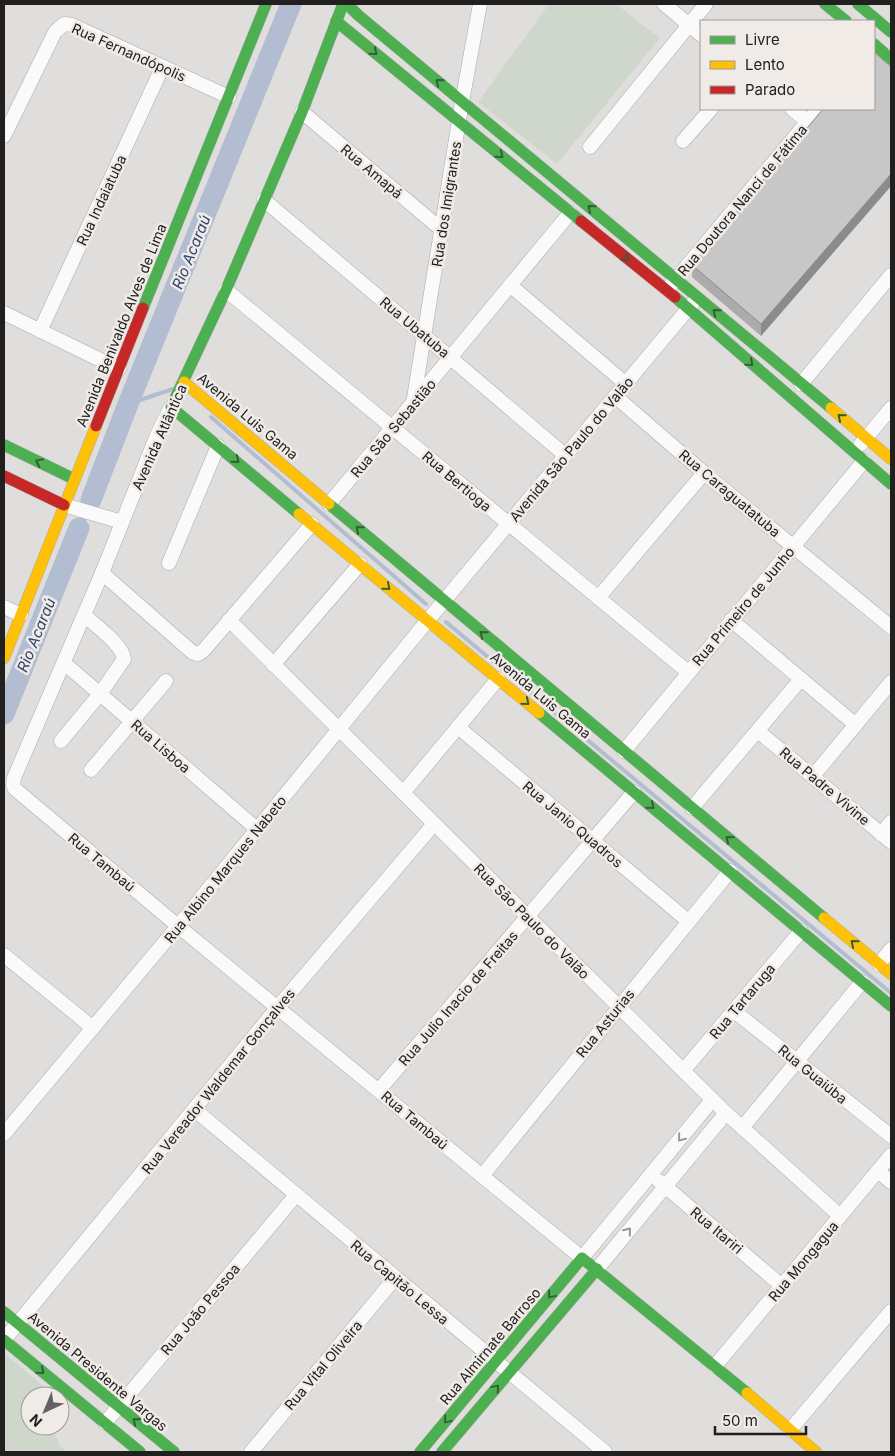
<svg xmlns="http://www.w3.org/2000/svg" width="895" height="1456" font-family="Inter,sans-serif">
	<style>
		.green { fill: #cfd7cd }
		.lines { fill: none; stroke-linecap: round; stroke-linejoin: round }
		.stream { stroke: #b2bdd1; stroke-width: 4 }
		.river { stroke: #b2bdd1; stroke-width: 21 }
		.street-casing { stroke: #acaaa9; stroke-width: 15 }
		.fast-casing { stroke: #acaaa9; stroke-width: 12 }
		.slow-casing { stroke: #acaaa9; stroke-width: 12 }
		.jam-casing { stroke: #acaaa9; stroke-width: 12 }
		.street { stroke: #fafafa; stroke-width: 14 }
		.fast { stroke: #4caf50; stroke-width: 11 }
		.slow { stroke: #ffc107; stroke-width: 11 }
		.jam { stroke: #c62828; stroke-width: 11 }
		.wall { fill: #acabab }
		.shaded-wall { fill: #8c8b8b }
		.building { fill: #c8c7c7; stroke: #8c8b8b }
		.oneway { stroke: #356035 }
		.oneway2 { stroke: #999897 }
		.labels { text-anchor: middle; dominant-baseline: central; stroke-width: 5; stroke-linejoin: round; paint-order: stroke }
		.street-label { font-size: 14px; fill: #22201f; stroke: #f0ebe7 }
		.water-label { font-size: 15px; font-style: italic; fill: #2f456e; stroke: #f0ebe7 }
	</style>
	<rect width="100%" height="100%" fill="#e0dedc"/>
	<!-- green -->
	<g class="green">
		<path d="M549,4H616L660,38L557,164L478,102Z"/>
		<path d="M4,1353L48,1390L49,1396H30V1426H50L61,1447L66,1452H4Z"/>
	</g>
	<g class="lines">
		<!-- stream -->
		<g class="stream">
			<path d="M128,404L173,389"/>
			<path d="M211,417L426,604"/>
			<path d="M446,622L891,993"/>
		</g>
		<!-- river -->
		<g class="river">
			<path d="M91,500L128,404L291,4"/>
			<path d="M4,714L79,528"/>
		</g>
		<!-- street casing -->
		<g class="street-casing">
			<g id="street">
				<path d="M664,4L701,35"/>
				<path d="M792,109L807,121"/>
				<path d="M302,112L442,230"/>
				<path d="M4,136L55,32L64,24L72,25L229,97"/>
				<path d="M683,141L711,109"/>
				<path d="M590,147L706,4"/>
				<path d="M264,200L565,455"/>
				<path d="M510,285L626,384"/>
				<path d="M671,285L818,109"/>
				<path d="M226,290L688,672"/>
				<path d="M4,313L119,369"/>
				<path d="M40,331L162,68"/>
				<path d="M801,384L891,275"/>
				<path d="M615,396L704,473L891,627"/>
				<path d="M413,404L462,102L480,4"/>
				<path d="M171,407L157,435L102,573L14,778L13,785L15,789L178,926L582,1258L712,1100"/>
				<path d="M861,444L891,408"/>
				<path d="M329,504L570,213"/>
				<path d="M64,505L122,522"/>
				<path d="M169,563L218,446"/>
				<path d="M102,573L192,652L198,654L203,651L312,524"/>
				<path d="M598,598L704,473"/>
				<path d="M4,607L21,615"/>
				<path d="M229,620L726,1113L840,1216"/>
				<path d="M731,620L856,725"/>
				<path d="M64,663L257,829"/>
				<path d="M273,665L360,564"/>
				<path d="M458,727L688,921"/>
				<path d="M758,731L891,842"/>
				<path d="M61,741L100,694L124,659C123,645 95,625 84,615"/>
				<path d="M624,751L864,461"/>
				<path d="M91,770L166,681"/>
				<path d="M813,776L891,682"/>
				<path d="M403,793L498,679"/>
				<path d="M692,808L801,679"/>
				<path d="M881,834L891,822"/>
				<path d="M4,955L93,1028"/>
				<path d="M879,964L891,949"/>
				<path d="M734,1011L891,1136"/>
				<path d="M683,1071L801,931"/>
				<path d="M379,1090L634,792"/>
				<path d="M195,1110L605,1452"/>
				<path d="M742,1128L862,982"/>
				<path d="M4,1134L178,926L428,620L693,303"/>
				<path d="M878,1171L891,1182"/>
				<path d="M482,1176L730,871"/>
				<path d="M659,1181L782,1286"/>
				<path d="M597,1269L726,1113"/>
				<path d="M4,1340L278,1007L434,824"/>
				<path d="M715,1366L891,1155"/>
				<path d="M105,1423L296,1195"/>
				<path d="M790,1430L891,1311"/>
				<path d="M251,1452L395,1278"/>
			</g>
		</g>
		<!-- fast casing -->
		<g class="fast-casing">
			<g id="fast">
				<path d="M347,4L358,15L831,408"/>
				<path d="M825,4L846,21"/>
				<path d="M858,4L891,32"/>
				<path d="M336,21L581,221"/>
				<path d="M874,44L891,59"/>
				<path d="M675,297L891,484"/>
				<path d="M143,308L266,4"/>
				<path d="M4,445L74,479"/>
				<path d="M329,504L824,918"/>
				<path d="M299,514L171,407L226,290L302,112L343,4"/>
				<path d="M539,713L891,1006"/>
				<path d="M4,1312L174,1452"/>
				<path d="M4,1340L140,1452"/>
				<path d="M420,1452L582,1258L747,1393"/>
				<path d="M442,1452L597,1269"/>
			</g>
		</g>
		<!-- slow casing -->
		<g class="slow-casing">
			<g id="slow">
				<path d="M184,382L329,504"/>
				<path d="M831,408L891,459"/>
				<path d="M299,514L539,713"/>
				<path d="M4,658L96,426"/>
				<path d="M824,918L891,974"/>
				<path d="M747,1393L816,1452"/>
			</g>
		</g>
		<!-- jam casing -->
		<g class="jam-casing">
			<g id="jam">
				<path d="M581,221L675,297"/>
				<path d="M96,426L143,308"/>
				<path d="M4,476L64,505"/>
			</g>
		</g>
		<!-- street -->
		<use href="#street" class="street"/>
		<!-- fast -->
		<use href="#fast" class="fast"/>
		<!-- slow -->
		<use href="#slow" class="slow"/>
		<!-- jam -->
		<use href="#jam" class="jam"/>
	</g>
	<!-- wall -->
	<path class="wall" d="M891,67V186L761,336L692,277V265Z"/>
	<!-- shaded-wall -->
	<path class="shaded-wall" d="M891,174V186L761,336V324Z"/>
	<!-- building -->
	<path class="building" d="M874,52L891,67V174L761,324L692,265L823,109H874Z"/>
	<!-- one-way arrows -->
	<defs><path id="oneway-chevron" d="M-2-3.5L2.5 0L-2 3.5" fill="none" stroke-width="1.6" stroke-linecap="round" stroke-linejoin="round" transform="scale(1.25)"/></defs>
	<g class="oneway">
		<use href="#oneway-chevron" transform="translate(374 52) rotate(39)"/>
		<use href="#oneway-chevron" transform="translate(439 82) rotate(-140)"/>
		<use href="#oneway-chevron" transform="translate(500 155) rotate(39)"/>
		<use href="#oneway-chevron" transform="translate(591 208) rotate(-140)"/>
		<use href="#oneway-chevron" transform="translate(626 258) rotate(39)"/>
		<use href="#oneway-chevron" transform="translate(716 312) rotate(-140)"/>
		<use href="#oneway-chevron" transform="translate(750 363) rotate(41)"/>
		<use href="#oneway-chevron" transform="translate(841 417) rotate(-140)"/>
		<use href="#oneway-chevron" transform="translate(236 460) rotate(40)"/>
		<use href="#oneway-chevron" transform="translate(39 462) rotate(-154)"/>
		<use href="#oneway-chevron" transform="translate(359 529) rotate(-140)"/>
		<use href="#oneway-chevron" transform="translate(387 587) rotate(40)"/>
		<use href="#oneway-chevron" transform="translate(483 634) rotate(-140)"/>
		<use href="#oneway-chevron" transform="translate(526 702) rotate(40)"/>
		<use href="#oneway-chevron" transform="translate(651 806) rotate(40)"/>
		<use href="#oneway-chevron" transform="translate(729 839) rotate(-140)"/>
		<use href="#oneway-chevron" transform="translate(854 943) rotate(-140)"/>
		<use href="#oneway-chevron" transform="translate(551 1295) rotate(130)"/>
		<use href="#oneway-chevron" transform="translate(41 1371) rotate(40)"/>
		<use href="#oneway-chevron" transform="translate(496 1388) rotate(-50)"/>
		<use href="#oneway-chevron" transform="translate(447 1420) rotate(130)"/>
		<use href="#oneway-chevron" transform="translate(136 1421) rotate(-141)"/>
	</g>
	<g class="oneway2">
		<use href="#oneway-chevron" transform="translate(681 1138) rotate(129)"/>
		<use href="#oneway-chevron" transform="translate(628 1231) rotate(-51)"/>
	</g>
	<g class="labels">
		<!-- street labels -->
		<g class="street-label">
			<text transform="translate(129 52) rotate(24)">Rua Fernandópolis</text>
			<text transform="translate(372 171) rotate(40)">Rua Amapá</text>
			<text transform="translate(101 200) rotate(-65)">Rua Indaiatuba</text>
			<text transform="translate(742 200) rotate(-50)">Rua Doutora Nanci de Fátima</text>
			<text transform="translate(446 204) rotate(-81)">Rua dos Imigrantes</text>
			<text transform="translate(121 325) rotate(-68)">Avenida Benivaldo Alves de Lima</text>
			<text transform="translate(415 327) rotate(40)">Rua Ubatuba</text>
			<text transform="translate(248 416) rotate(40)">Avenida Luis Gama</text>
			<text transform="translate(393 428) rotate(-50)">Rua São Sebastião</text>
			<text transform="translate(159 437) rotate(-66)">Avenida Atlântica</text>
			<text transform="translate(571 449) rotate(-50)">Avenida São Paulo do Valão</text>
			<text transform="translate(457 481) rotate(40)">Rua Bertioga</text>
			<text transform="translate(730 493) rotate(40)">Rua Caraguatatuba</text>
			<text transform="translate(743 606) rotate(-50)">Rua Primeiro de Junho</text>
			<text transform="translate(541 695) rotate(40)">Avenida Luis Gama</text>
			<text transform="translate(161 746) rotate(41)">Rua Lisboa</text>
			<text transform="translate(825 786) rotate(40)">Rua Padre Vivine</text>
			<text transform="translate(573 824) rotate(40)">Rua Janio Quadros</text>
			<text transform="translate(102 862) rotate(40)">Rua Tambaú</text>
			<text transform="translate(225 869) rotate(-51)">Rua Albino Marques Nabeto</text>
			<text transform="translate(532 921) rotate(45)">Rua São Paulo do Valão</text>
			<text transform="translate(458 998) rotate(-49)">Rua Julio Inacio de Freitas</text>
			<text transform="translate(742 1001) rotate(-50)">Rua Tartaruga</text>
			<text transform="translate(605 1023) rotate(-51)">Rua Asturias</text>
			<text transform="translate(813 1074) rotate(39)">Rua Guaiúba</text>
			<text transform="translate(218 1081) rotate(-51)">Rua Vereador Waldemar Gonçalves</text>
			<text transform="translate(415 1120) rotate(40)">Rua Tambaú</text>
			<text transform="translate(717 1230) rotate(40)">Rua Itariri</text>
			<text transform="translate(803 1261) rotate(-50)">Rua Mongagua</text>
			<text transform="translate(400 1282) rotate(40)">Rua Capitão Lessa</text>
			<text transform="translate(200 1309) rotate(-50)">Rua João Pessoa</text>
			<text transform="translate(490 1346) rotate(-50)">Rua Almirnate Barroso</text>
			<text transform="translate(323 1365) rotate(-50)">Rua Vital Oliveira</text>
			<text transform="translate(98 1371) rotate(40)">Avenida Presidente Vargas</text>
		</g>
		<!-- water labels -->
		<g class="water-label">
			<text transform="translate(191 252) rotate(-68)">Rio Acaraú</text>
			<text transform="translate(36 635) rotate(-68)">Rio Acaraú</text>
		</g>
	</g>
	<!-- border -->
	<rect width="895" height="1456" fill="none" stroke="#22201f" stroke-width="10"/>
	<!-- legend -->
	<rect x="700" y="20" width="175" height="90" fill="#f0ebe7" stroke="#9e9a97"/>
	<rect x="710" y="36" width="25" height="8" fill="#4caf50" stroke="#9e9a97"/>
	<text x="745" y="45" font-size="15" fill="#22201f">Livre</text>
	<rect x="710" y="61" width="25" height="8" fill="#ffc107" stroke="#9e9a97"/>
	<text x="745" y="70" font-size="15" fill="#22201f">Lento</text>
	<rect x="710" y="86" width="25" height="8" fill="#c62828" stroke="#9e9a97"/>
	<text x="745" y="95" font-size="15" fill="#22201f">Parado</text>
	<!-- north arrow -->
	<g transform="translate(45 1411) rotate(224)"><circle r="24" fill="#f0ebe7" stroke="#9e9a97"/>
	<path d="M0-4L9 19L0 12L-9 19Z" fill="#646261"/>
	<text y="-8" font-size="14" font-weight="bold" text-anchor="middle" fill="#22201f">N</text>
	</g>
	<!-- scale -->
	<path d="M715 1426v8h91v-8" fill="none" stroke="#22201f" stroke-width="2.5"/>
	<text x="722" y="1426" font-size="15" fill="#22201f" stroke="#f0ebe7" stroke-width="4" paint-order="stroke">50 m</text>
</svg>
